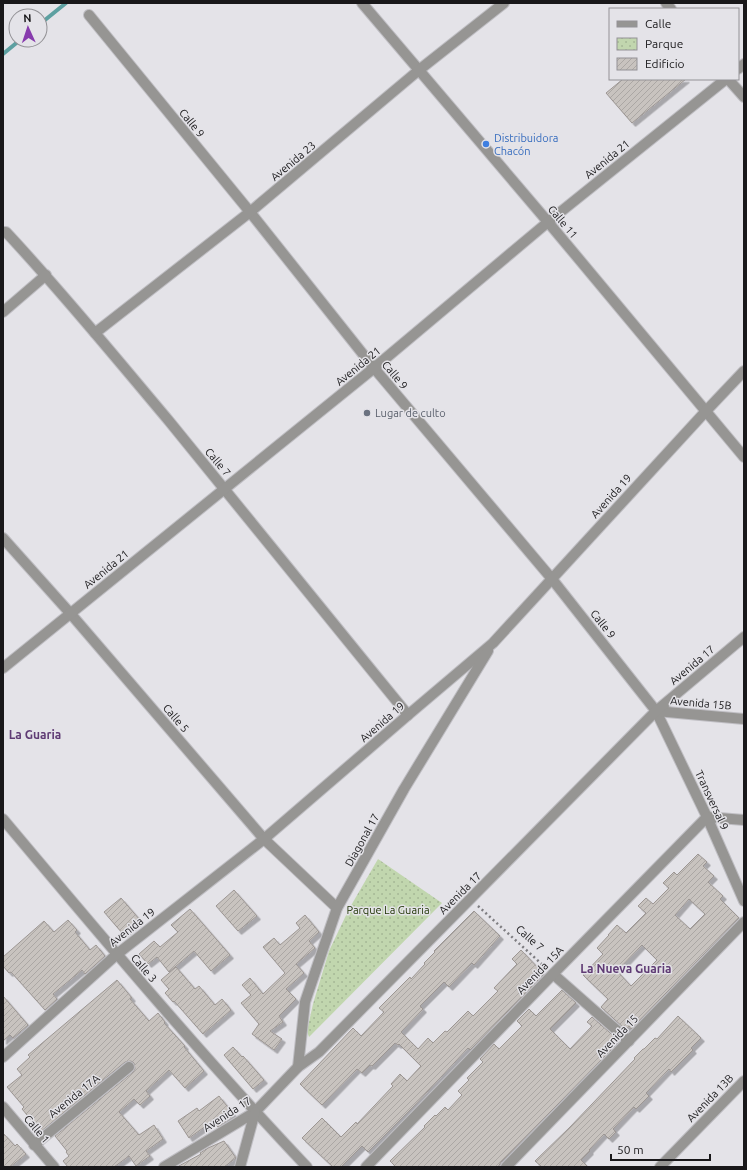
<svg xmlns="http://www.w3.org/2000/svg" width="747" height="1170" font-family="Ubuntu,sans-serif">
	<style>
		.park { fill: url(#park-dots) }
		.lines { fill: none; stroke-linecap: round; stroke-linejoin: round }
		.stream { stroke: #5da0a1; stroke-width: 4 }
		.building { fill: url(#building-hatch); stroke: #9c9693; fill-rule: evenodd; filter: url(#shadow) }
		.minor-casing { stroke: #bfbec3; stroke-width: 12 }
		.path { stroke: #7e7d81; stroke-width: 2.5; stroke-dasharray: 2 3; stroke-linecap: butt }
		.minor { stroke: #969593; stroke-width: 10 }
		.shop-dot { fill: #3f7fe0; stroke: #e4e3e8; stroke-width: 1.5 }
		.worship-dot { fill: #6b7280; stroke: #e4e3e8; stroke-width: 1.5 }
		.labels { text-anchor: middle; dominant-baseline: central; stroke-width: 3; stroke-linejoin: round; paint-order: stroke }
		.street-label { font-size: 11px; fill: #19181a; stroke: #e4e3e8 }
		.shop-label { font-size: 11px; fill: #366cbe; stroke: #e4e3e8; text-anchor: start }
		.worship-label { font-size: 11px; fill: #5b616d; stroke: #e4e3e8; text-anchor: start }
		.park-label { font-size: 11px; fill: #1d3200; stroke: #e4e3e8 }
		.neighbourhood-label { font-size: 12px; font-weight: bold; fill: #5f3b74; stroke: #e4e3e8 }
	</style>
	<defs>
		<pattern id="park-dots" width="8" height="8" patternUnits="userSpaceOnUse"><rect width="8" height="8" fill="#c1d6ae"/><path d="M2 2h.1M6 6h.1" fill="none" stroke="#a5b795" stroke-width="1.8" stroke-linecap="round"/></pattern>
		<pattern id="building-hatch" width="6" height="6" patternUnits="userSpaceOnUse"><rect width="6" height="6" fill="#c8c3bf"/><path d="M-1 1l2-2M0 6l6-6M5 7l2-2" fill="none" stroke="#aba7a4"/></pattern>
		<filter id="shadow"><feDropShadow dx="3.5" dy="3.5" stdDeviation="0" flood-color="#0004"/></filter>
	</defs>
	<rect width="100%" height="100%" fill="#e4e3e8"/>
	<!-- park -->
	<path class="park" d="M378,859L442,903L309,1037L307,1031L313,1004L329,951L349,909Z"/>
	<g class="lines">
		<!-- stream -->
		<g class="stream">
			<path d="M40,24L66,3"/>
			<path d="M3,54L20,40"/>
		</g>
	</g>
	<!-- building -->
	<g class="building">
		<path d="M623,79H686L632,123L606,93Z"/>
		<path d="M698,854L707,862L703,866L714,876L708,882L723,896L720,899L739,918L631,1029L629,1026L626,1030L601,1007L608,999L583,975L603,954L597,948L609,935H608L617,925L626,933L646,913L638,906L646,898L653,904L669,888L663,883L674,872L677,875ZM689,899L705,914L690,929L675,915ZM642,945L657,960L631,986L617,971Z"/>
		<path d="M234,890L257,916L238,931L216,906Z"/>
		<path d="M121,898L140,920L123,934L104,912Z"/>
		<path d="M190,909L230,955L211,971L194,951L169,972L157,957L148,964L139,954L154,941L160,947L178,932L171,925Z"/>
		<path d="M474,911L500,936L474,965L472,963L449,987L444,982L420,1006L423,1009L401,1032L418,1049L428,1038L433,1043L445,1031L447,1032L468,1011L473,1016L498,991L494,988L517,964L512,959L521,950L544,974L470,1050L468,1048L414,1106L368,1152L362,1146L341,1167H333L302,1138L322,1118L341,1137L356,1122L357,1124L393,1086L391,1084L400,1074L407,1081L421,1066L399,1044L398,1045L395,1043L372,1066L370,1065L362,1073L357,1069L322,1105L300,1084L353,1028L361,1036L384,1012L379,1008L410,977L411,979L425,964L424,963L435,952L434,951Z"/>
		<path d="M305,915L319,932L309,941L315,948L296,964L304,973L286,989L296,999L279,1016L283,1022L270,1031L282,1039L274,1050L252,1034L259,1024L241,1003L251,995L242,985L250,978L263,994L285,973L263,947L274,938L280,945L300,928L296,923Z"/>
		<path d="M68,920L77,930L75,932L90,950L96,945L105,956L85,974L82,970L53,994L57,999L45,1010L11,972L9,973L3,966V957L44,921L54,932Z"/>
		<path d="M176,967L195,989L199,986L215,1005L222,999L231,1010L203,1034L174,1001L173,1002L165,993L169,989L161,980Z"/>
		<path d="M117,980L132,998L130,999L149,1021L158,1013L165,1022L164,1023L185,1046L184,1047L204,1071L185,1088L169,1070L146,1091L150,1096L140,1105L134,1099L119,1112L139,1135L154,1125L163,1139L146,1151L150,1156L136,1166L129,1156L114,1167H68L63,1161L69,1156L66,1152L67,1151L55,1136L133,1072L135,1069L134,1063L131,1061L125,1062L39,1133L31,1124L33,1122L22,1109L24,1107L7,1087L22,1075L17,1069L30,1057L28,1055Z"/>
		<path d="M562,990L576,1003L550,1029L570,1049L592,1026L587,1022L592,1017L617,1039L609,1047L611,1050L501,1162L498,1167H396L390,1161L425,1127L424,1126L435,1115L436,1116L445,1107L448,1110L462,1095L458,1091L469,1080L467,1078L483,1062L480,1059L494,1044L499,1049L522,1026L517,1021L529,1009L536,1016Z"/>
		<path d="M3,996L28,1025L13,1038L10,1035L3,1041Z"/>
		<path d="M678,1016L701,1038L691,1048L693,1050L671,1072L669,1069L646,1093L649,1096L636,1109L634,1107L613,1129L616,1132L609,1139L604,1134L589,1150L590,1151L581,1160L588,1167H542L535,1161L570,1127L635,1059L634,1058L643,1049H644L655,1038L657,1039Z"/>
		<path d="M233,1047L242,1057L243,1056L264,1080L253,1089L224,1055Z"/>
		<path d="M219,1096L234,1115L218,1127L213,1121L189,1138L178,1121L197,1108L199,1111Z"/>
		<path d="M3,1133L15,1146L17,1144L26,1154L10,1167H3Z"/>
		<path d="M224,1141L236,1158L224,1167H177L201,1154L200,1153L208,1148Z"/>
	</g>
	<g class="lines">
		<!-- minor casing -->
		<g class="minor-casing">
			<g id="minor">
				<path d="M362,3L548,222L744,457"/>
				<path d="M666,3L671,9"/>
				<path d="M89,15L250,212L374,368L552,579L656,711L707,817L744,901"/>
				<path d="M738,69L744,64"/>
				<path d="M728,79L744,97"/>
				<path d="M3,232H6C63,293 115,357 169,421C249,518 328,617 408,715"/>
				<path d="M3,312L46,275"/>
				<path d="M95,333L250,212L419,70L504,3"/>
				<path d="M3,538L70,613L264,839L337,908"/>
				<path d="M3,668L374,368L548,222L726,79"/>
				<path d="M656,711L744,719"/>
				<path d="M3,819C102,937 201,1055 307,1167"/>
				<path d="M553,974L629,1041"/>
				<path d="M3,1057L116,955L264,839L408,715L493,643L706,411L744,371"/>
				<path d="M298,1067L305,1002L337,908L404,789L488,651"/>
				<path d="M3,1107L54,1167"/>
				<path d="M34,1145L129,1067"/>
				<path d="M164,1167L255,1112L298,1067L319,1052L656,711L744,637"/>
				<path d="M240,1167L255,1112"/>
				<path d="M366,1167L553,974L707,817L744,820"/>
				<path d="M506,1167L744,922"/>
				<path d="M660,1167L744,1081"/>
			</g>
		</g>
		<!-- path -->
		<path class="path" d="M478,906L546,968"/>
		<!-- minor -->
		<use href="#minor" class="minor"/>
	</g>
	<!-- markers -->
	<circle class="shop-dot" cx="486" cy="144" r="4"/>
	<circle class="worship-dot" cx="367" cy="413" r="4"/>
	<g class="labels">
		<!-- street labels -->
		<g class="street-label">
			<text transform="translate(192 123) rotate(51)">Calle 9</text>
			<text transform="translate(607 159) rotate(-39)">Avenida 21</text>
			<text transform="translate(293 161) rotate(-40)">Avenida 23</text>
			<text transform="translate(563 222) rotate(50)">Calle 11</text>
			<text transform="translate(358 366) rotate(-39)">Avenida 21</text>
			<text transform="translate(395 375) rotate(50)">Calle 9</text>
			<text transform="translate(218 462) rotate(50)">Calle 7</text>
			<text transform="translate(611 496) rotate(-48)">Avenida 19</text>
			<text transform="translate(106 569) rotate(-39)">Avenida 21</text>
			<text transform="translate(603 624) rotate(52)">Calle 9</text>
			<text transform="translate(692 665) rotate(-40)">Avenida 17</text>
			<text transform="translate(701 703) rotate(5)">Avenida 15B</text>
			<text transform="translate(176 718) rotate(49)">Calle 5</text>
			<text transform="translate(382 722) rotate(-41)">Avenida 19</text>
			<text transform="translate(712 800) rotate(65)">Transversal 9</text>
			<text transform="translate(362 840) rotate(-61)">Diagonal 17</text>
			<text transform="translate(460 893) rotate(-45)">Avenida 17</text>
			<text transform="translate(132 927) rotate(-38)">Avenida 19</text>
			<text transform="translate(530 938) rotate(42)">Calle 7</text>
			<text transform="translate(144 968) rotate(49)">Calle 3</text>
			<text transform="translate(540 970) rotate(-46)">Avenida 15A</text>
			<text transform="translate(617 1036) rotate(-46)">Avenida 15</text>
			<text transform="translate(74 1096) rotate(-39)">Avenida 17A</text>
			<text transform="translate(710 1098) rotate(-46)">Avenida 13B</text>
			<text transform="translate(227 1114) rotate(-33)">Avenida 17</text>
			<text transform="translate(37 1129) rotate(50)">Calle 1</text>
		</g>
		<!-- shop labels -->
		<g class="shop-label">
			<text x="494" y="138">Distribuidora<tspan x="494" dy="13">Chacón</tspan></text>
		</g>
		<!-- worship labels -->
		<g class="worship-label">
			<text x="375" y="413">Lugar de culto</text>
		</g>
		<!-- park labels -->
		<g class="park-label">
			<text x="388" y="910">Parque La Guaria</text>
		</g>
		<!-- neighbourhood labels -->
		<g class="neighbourhood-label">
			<text x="35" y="734">La Guaria</text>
			<text x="626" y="968">La Nueva Guaria</text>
		</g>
	</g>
	<!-- border -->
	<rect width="747" height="1170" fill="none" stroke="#19181a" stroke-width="8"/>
	<!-- legend -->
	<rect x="609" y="8" width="130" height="72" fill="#e4e3e8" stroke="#939296"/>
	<rect x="617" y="21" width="20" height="6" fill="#969593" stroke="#939296"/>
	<text x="645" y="28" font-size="12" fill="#19181a">Calle</text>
	<rect x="617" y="38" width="20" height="12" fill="url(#park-dots)" stroke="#939296"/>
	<text x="645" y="48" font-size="12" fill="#19181a">Parque</text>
	<rect x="617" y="58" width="20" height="12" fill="url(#building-hatch)" stroke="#939296"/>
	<text x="645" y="68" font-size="12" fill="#19181a">Edificio</text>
	<!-- north arrow -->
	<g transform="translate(28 28) rotate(357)"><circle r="19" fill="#e4e3e8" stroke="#939296"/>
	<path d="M0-3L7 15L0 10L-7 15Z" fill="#873bad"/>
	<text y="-6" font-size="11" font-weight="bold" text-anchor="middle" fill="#19181a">N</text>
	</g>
	<!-- scale -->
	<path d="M611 1154v6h99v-6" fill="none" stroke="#19181a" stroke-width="2"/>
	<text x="617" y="1154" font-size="12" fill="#19181a" stroke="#e4e3e8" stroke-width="3" paint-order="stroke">50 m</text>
</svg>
